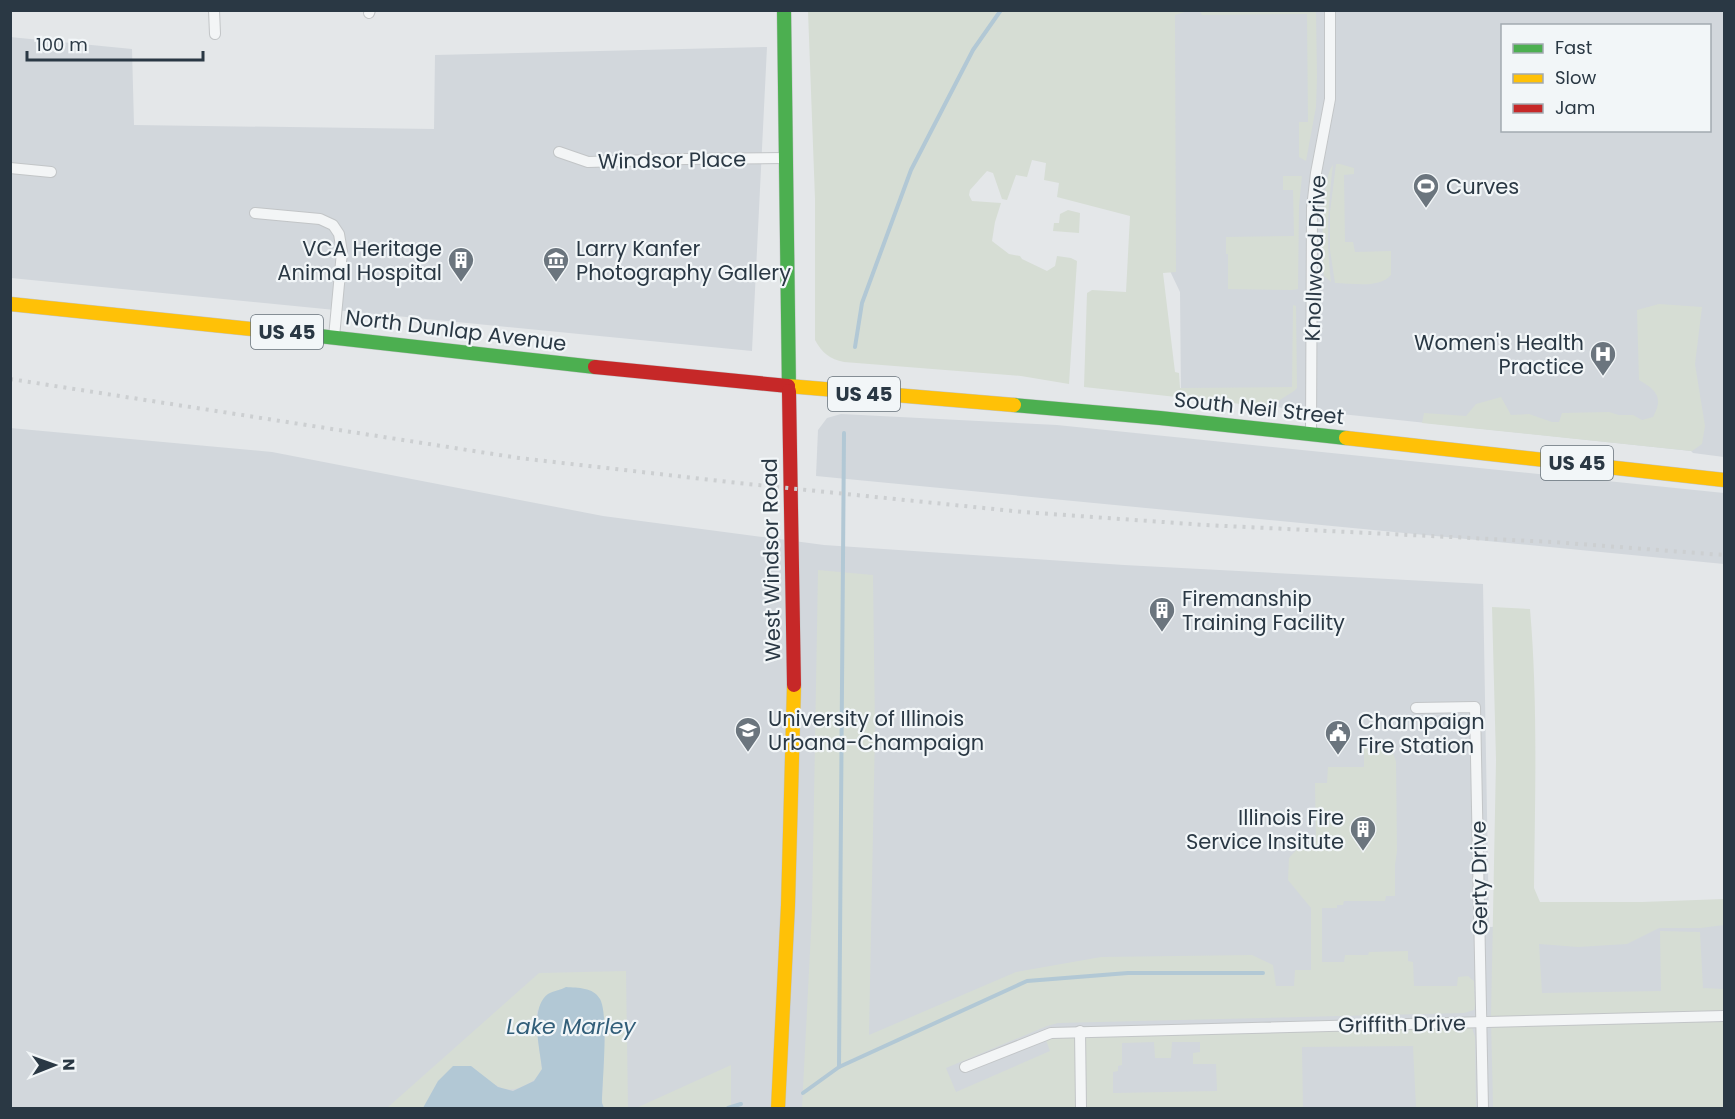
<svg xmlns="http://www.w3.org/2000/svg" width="1735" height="1119" font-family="Poppins,sans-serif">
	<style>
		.built { fill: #d2d7dc; fill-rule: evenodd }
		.green { fill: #d6ddd4; fill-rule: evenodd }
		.water { fill: #b2c8d5 }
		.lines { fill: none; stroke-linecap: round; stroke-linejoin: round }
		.stream { stroke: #b2c8d5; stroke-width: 4 }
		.street-casing { stroke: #c2c5c7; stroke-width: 12 }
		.fast-casing { stroke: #c2c5c7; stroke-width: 15 }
		.slow-casing { stroke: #c2c5c7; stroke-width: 15 }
		.jam-casing { stroke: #c2c5c7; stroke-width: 15 }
		.street { stroke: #f3f5f6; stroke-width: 10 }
		.fast { stroke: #4caf50; stroke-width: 14 }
		.slow { stroke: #ffc107; stroke-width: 14 }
		.jam { stroke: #c62828; stroke-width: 14 }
		.rail { stroke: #cccfd1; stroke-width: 4; stroke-dasharray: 3 6; stroke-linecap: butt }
		.labels { text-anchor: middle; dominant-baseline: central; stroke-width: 4.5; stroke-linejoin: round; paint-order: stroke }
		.shield { fill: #f2f6f8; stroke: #66717a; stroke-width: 1.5 }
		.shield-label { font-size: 20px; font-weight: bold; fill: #2a3844 }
		.street-label { font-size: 21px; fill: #2a3844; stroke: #f2f6f8 }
		.poi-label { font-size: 21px; fill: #2a3844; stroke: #f2f6f8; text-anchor: start }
		.water-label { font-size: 22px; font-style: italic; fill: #325e79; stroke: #f2f6f8 }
	</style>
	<rect width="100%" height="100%" fill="#e4e7e9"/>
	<!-- built -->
	<g class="built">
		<path d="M1168,11H1724V457L1693,453L1691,451L1181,397L1180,292L1170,271ZM1502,26H1710V130H1502Z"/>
		<path d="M10,37L132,49L134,125L434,129L435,55L767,47L752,351L11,278Z"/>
		<path d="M841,414L1057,425L1724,493V564L816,476L818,430L827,418Z"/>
		<path d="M10,428L272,452L603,516L824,545L1124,565L1483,584L1489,927L1724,923V1108H11Z"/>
	</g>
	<!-- green -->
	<g class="green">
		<path d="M1199,10L1316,11L1317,77L1316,107L1306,161L1299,157V122H1308L1307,14L1202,15Z"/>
		<path d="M808,11H1185V12L1175,15L1176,272L1163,273L1175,372L1179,373L1180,388L1292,387L1293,305L1296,306L1297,388L1294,391L1269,407L1084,387L1087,293L1092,290L1126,292L1130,216L1057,197L1059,183L1044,180L1046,163L1032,160L1027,177L1016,175L1007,200L1002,199L993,173L987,171L970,190L969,195L972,201L1001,203L995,222L992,241L1009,254L1020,256L1022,259L1047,271L1055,266L1057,256L1071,258L1077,261L1069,384L1021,376L844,362C830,359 822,353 815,340V199Z"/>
		<path d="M1336,164H1340L1354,168V174L1344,175L1345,242H1353L1355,252L1391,251V275C1379,289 1352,283 1335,283L1330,250V212Z"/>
		<path d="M1333,165C1328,204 1326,242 1331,282L1324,276C1322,257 1321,176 1333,165Z"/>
		<path d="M1283,176H1302L1299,206L1298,289L1292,290L1228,289V254H1226V237L1294,236L1293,190H1283Z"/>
		<path d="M1068,210L1080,213L1079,233L1053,231L1054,223H1059L1060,214Z"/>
		<path d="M1659,304L1702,307L1695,364L1705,426L1702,444L1692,451L1422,423L1424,413L1466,416L1476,404L1501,397L1511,415L1529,414L1552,422H1559L1562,413L1609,412L1619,415H1633L1642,420L1653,417C1664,397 1656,390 1639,380L1637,310Z"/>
		<path d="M818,570L873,575L875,731L869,1035L1016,972L1101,957L1252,955L1273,965L1276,986H1294L1295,970H1311V908L1288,880L1289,858L1297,849L1316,848L1315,783H1327L1328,767H1364V745C1379,745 1393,745 1396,762L1397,851L1395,865V896H1386L1385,901H1344L1343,905H1337V908H1322V962H1344L1345,955H1368L1369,952L1408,951V961L1413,962L1414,986H1457L1458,977L1468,976L1474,981L1475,1005L1474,1010L1464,1013L1058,1023L1047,1026L946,1068L956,1092L1050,1051L1046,1040L1049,1038L1467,1027L1472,1028L1475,1037L1476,1108H1416L1413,1046L1302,1047L1303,1108H802L812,912ZM1154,1042L1155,1058H1171L1172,1042H1200V1052L1193,1053V1064H1216L1217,1091L1113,1093V1072L1118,1071V1066L1122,1065V1043Z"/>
		<path d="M1492,607L1530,609C1538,702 1535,795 1534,888L1540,902H1642L1724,899V925L1701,928H1659L1627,944L1578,947L1539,944L1542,993L1661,991L1660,931L1700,932L1703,988L1724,989V1108H1493L1491,1017L1496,760Z"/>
		<path d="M626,971L628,1108H604L602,1103L605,1022L537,1010V1033L542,1069C535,1081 534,1081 521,1087C502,1096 486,1078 471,1066L438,1081L423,1108H387L539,973Z"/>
		<path d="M731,1065V1108H636Z"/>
	</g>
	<!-- water -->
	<path class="water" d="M566,987C578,988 593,987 600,999C609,1015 602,1083 602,1103L604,1108H423L438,1081L453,1066H471L498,1087L513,1091L534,1081L542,1069C540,1049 529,1008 548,994C553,991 561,990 566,987Z"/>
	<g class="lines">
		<!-- stream -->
		<g class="stream">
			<path d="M855,347L862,303L911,170L973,50L1001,10"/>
			<path d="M839,1067L1027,981L1128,973H1263"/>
			<path d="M803,1093L839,1067L844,433"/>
			<path d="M728,1108L741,1104"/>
		</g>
		<!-- street casing -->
		<g class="street-casing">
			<g id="street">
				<path d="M214,10L215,34"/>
				<path d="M369,13L370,10"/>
				<path d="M559,152L588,162L685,159L786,158"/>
				<path d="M10,168L51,172"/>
				<path d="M255,213L320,219L333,225L339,234L342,252L334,337"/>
				<path d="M1311,434L1312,208L1316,173L1330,99V10"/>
				<path d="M1416,708L1475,707L1483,1108"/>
				<path d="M1080,1031L1081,1108"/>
				<path d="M965,1067L1051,1033L1724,1016"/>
			</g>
		</g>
		<!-- fast casing -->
		<g class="fast-casing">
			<g id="fast">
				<path d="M784,10L789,391"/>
				<path d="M310,335L595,367"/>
				<path d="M1014,405L1160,418L1346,438"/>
			</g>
		</g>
		<!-- slow casing -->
		<g class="slow-casing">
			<g id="slow">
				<path d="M10,304L310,335"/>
				<path d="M788,386L1014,405"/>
				<path d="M1346,438L1724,480"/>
				<path d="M778,1108L788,905L794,685"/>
			</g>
		</g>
		<!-- jam casing -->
		<g class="jam-casing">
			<g id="jam">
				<path d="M595,367L788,386"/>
				<path d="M789,391L794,685"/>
			</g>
		</g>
		<!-- street -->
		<use href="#street" class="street"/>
		<!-- fast -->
		<use href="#fast" class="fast"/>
		<!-- slow -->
		<use href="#slow" class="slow"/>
		<!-- jam -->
		<use href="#jam" class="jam"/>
		<!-- rail -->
		<path class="rail" d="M10,379L519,458L738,483L1023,512L1205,525L1553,542L1724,555"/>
	</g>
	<!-- icons -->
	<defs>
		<g id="stadium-pin" transform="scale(1.35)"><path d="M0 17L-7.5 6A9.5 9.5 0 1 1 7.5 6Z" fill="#6b757e" stroke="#f2f6f8"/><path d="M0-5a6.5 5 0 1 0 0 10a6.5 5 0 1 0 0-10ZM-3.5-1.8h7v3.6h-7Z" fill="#fff"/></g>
		<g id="building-pin" transform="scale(1.35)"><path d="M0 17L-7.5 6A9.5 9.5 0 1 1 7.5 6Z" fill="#6b757e" stroke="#f2f6f8"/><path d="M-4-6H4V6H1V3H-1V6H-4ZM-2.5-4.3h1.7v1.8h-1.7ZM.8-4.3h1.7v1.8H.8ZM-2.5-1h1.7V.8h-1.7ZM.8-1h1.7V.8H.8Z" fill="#fff"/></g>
		<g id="museum-pin" transform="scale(1.35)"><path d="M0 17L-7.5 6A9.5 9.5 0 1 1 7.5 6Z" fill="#6b757e" stroke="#f2f6f8"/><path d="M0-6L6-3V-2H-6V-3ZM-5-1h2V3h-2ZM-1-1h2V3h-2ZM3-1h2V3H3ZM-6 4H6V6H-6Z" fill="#fff"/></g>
		<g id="hospital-pin" transform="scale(1.35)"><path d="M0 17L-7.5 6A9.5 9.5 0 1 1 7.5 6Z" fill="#6b757e" stroke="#f2f6f8"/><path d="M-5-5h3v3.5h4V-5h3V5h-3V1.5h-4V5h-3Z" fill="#fff"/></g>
		<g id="university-pin" transform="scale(1.35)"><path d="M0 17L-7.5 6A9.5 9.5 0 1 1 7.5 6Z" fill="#6b757e" stroke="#f2f6f8"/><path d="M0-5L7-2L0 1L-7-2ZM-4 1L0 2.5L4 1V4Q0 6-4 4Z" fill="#fff"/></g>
		<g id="civic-pin" transform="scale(1.35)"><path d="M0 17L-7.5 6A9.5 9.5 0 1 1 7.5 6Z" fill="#6b757e" stroke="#f2f6f8"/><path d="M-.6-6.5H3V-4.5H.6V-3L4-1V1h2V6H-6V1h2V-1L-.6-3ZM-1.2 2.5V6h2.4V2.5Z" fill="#fff"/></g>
	</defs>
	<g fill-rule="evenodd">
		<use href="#stadium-pin" x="1426" y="186"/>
		<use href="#building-pin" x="461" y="260"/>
		<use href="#museum-pin" x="556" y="260"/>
		<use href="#hospital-pin" x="1603" y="354"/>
		<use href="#building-pin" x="1162" y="610"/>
		<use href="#university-pin" x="748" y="730"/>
		<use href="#civic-pin" x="1338" y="733"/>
		<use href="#building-pin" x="1363" y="829"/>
	</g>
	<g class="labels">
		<!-- shield labels -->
		<g class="shield">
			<rect x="251" y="315" width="72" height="34" rx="4.5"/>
			<rect x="828" y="377" width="72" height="34" rx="4.5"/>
			<rect x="1541" y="446" width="72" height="34" rx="4.5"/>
		</g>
		<g class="shield-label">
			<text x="287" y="332">US 45</text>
			<text x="864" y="394">US 45</text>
			<text x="1577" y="463">US 45</text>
		</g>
		<!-- street labels -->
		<g class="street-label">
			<text transform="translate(672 160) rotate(-1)">Windsor Place</text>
			<text transform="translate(1315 258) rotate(-88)">Knollwood Drive</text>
			<text transform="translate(456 330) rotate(7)">North Dunlap Avenue</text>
			<text transform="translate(1259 408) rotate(6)">South Neil Street</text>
			<text transform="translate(771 560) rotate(-91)">West Windsor Road</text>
			<text transform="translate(1479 878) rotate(-91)">Gerty Drive</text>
			<text transform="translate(1402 1024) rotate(-1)">Griffith Drive</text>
		</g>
		<!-- poi labels -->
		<g class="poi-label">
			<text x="1446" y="186">Curves</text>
			<text x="442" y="248" text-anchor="end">VCA Heritage<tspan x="442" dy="24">Animal Hospital</tspan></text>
			<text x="576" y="248">Larry Kanfer<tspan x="576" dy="24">Photography Gallery</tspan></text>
			<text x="1584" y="342" text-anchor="end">Women's Health<tspan x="1584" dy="24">Practice</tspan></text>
			<text x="1182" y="598">Firemanship<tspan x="1182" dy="24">Training Facility</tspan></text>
			<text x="768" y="718">University of Illinois<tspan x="768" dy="24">Urbana-Champaign</tspan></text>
			<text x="1358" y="721">Champaign<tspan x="1358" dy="24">Fire Station</tspan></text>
			<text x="1344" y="817" text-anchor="end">Illinois Fire<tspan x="1344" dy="24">Service Insitute</tspan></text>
		</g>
		<!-- water labels -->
		<g class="water-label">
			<text x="571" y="1026">Lake Marley</text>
		</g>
	</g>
	<!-- border -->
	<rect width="1735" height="1119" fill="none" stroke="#2a3844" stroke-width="24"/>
	<!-- legend -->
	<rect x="1501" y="24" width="210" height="108" fill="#f2f6f8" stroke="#a2aab0" stroke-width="1.5"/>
	<rect x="1513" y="44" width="30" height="9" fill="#4caf50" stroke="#a2aab0" stroke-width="1.5"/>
	<text x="1555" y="54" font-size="18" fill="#2a3844">Fast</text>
	<rect x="1513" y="74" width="30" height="9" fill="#ffc107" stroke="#a2aab0" stroke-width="1.5"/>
	<text x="1555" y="84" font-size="18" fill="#2a3844">Slow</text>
	<rect x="1513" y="104" width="30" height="9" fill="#c62828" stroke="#a2aab0" stroke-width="1.5"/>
	<text x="1555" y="114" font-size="18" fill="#2a3844">Jam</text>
	<!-- north arrow -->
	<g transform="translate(54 1065) rotate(89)" stroke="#f2f6f8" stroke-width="4.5" paint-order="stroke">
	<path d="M0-4.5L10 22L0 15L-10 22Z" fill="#2a3844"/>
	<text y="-9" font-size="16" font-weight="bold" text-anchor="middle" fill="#2a3844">N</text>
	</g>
	<!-- scale -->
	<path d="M27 51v9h176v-9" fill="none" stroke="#2a3844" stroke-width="3"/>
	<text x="36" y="51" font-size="18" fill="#2a3844" stroke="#f2f6f8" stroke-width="4.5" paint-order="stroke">100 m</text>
</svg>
